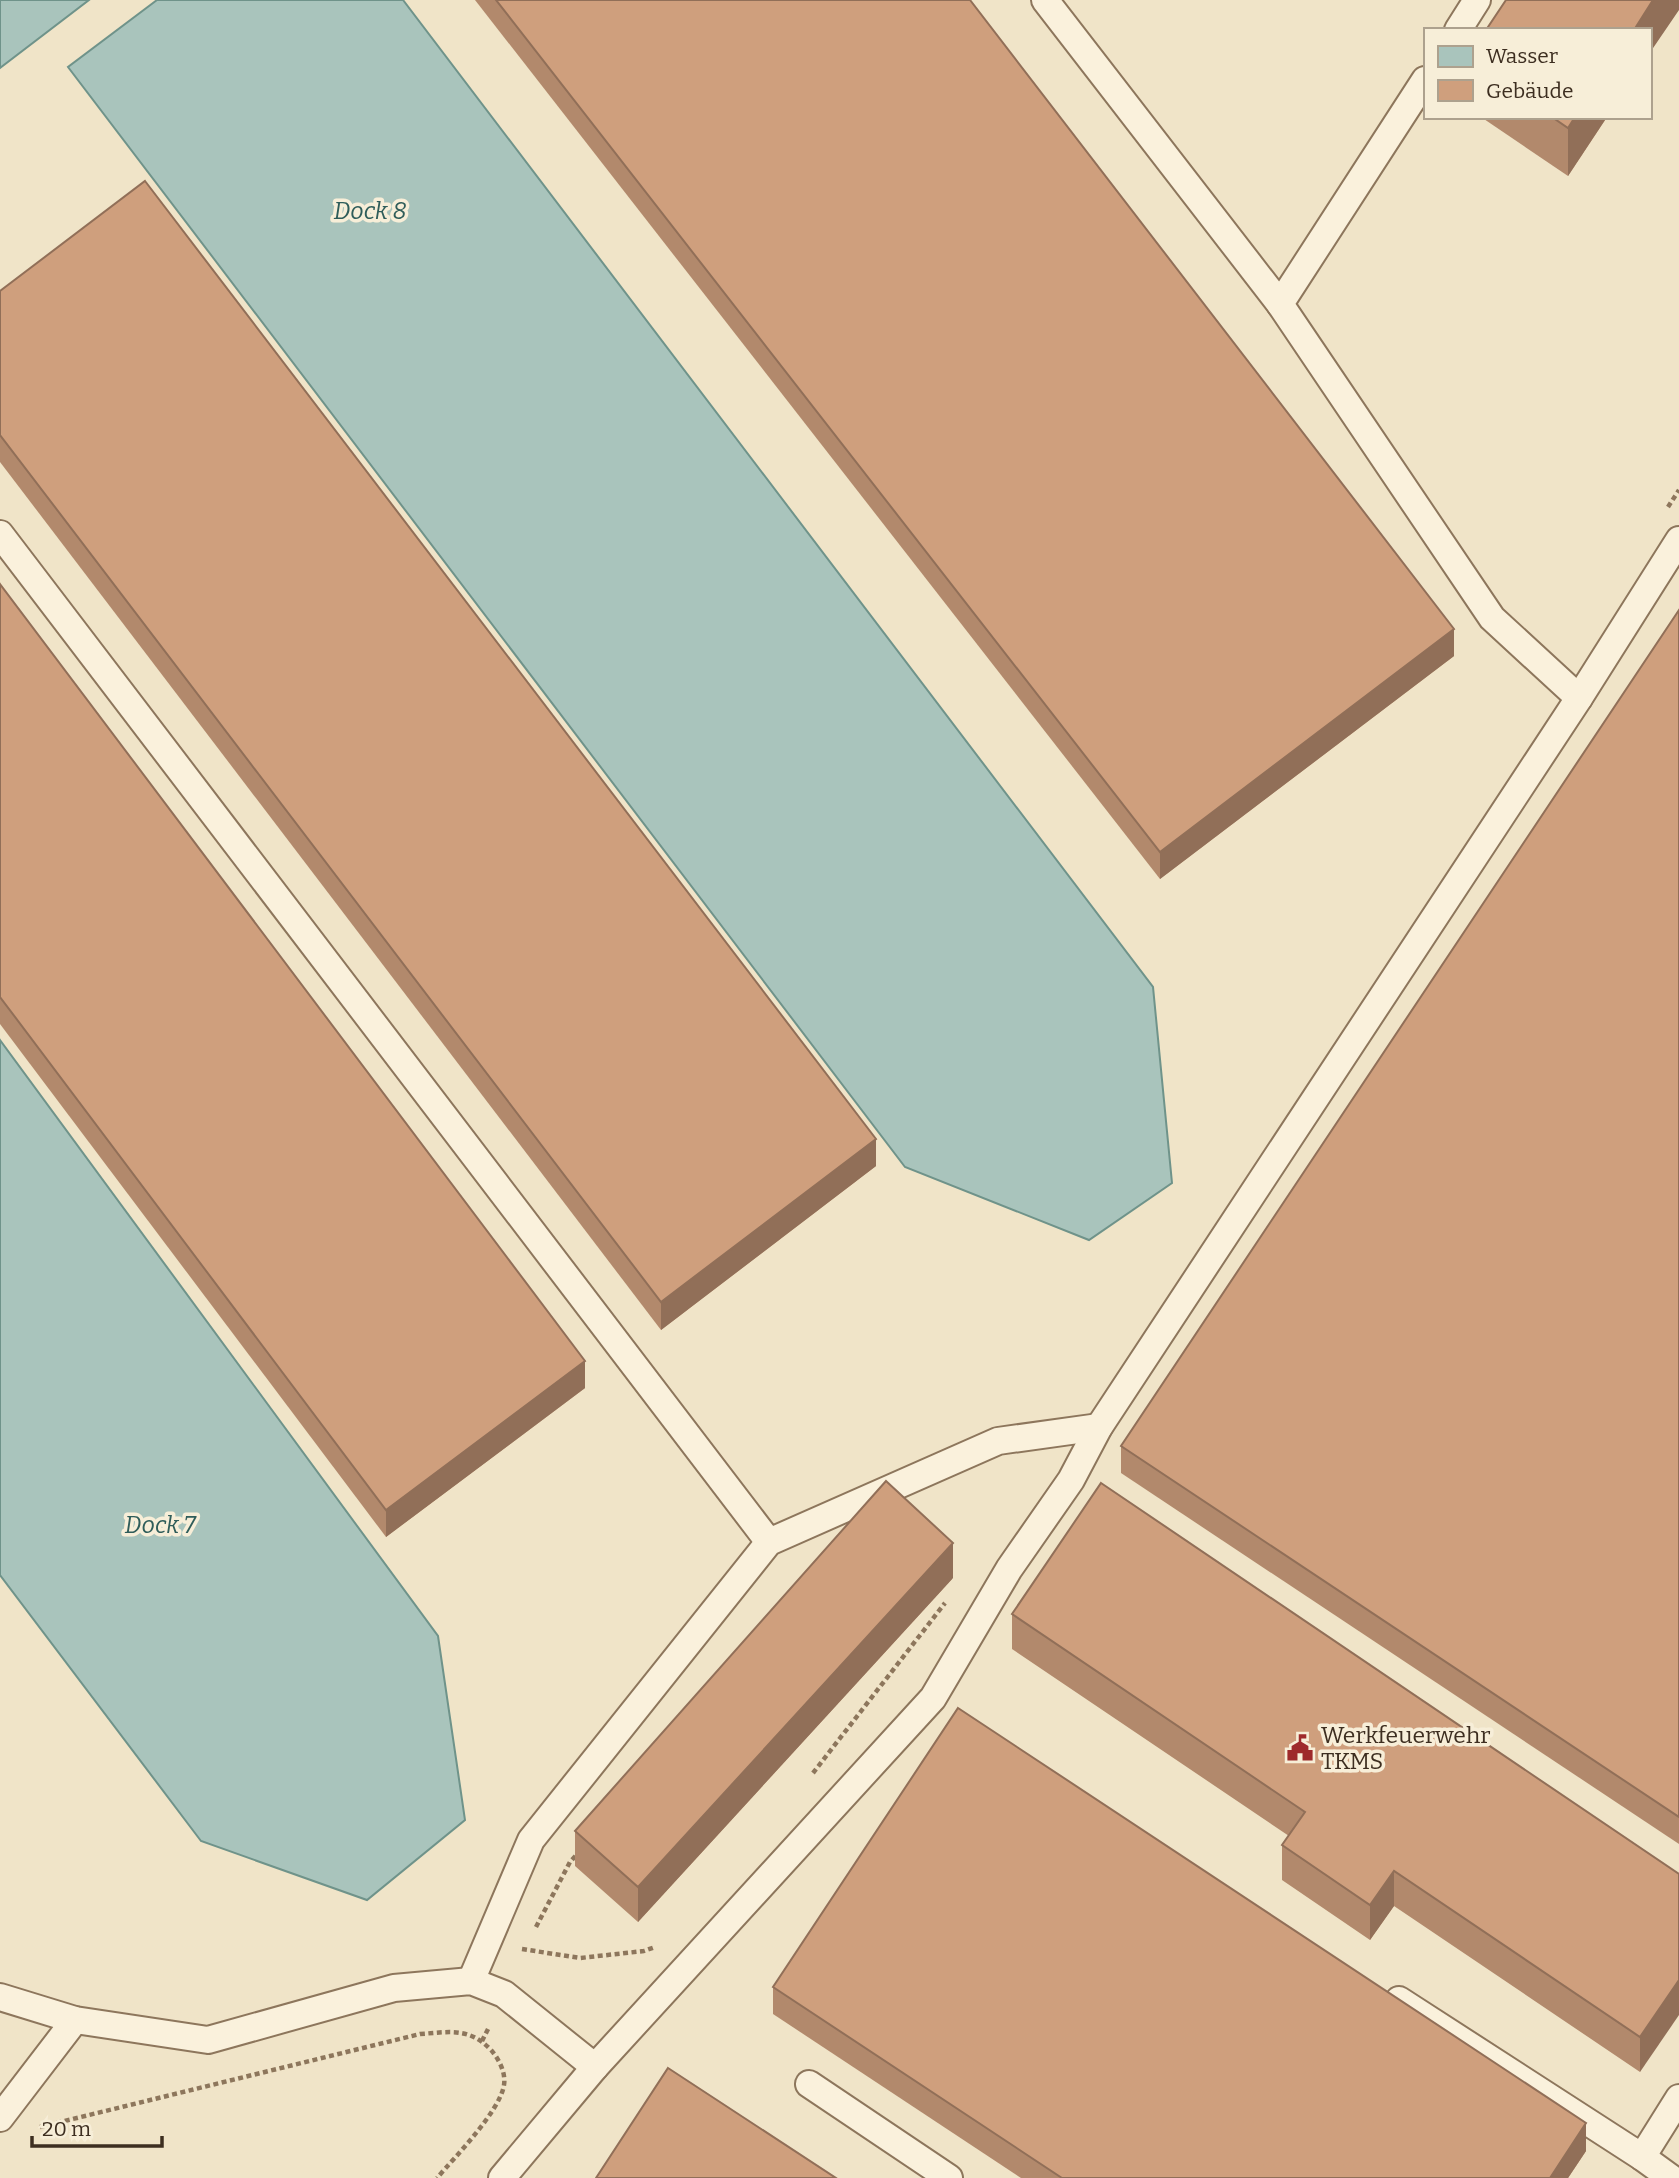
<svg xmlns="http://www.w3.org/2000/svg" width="1679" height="2178" font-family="Bitter,serif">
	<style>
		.water { fill: #a9c4bc; stroke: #6f938a; stroke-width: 2 }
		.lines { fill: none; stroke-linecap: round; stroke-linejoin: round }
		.lane-casing { stroke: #8d765c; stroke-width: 30 }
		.path { stroke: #8d765c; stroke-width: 4.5; stroke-dasharray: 5 3.5; stroke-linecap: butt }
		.lane { stroke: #faf1dc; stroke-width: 26 }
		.wall { fill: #b2896c }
		.shaded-wall { fill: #916f58 }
		.building { fill: #cf9f7d; stroke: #916f58; stroke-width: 2 }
		.labels { text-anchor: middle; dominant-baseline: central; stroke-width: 7; stroke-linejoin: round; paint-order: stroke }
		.poi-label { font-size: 23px; fill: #3d2e20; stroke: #f7eed8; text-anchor: start }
		.water-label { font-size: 24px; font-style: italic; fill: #2f5d5a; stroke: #f7eed8 }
	</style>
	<rect width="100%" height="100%" fill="#f0e4c8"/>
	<!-- water -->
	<g class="water">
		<path d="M0,0H89L0,68Z"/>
		<path d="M157,0H403L1153,987L1172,1183L1089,1240L905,1167L68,67Z"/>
		<path d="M0,1040L438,1636L465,1820L367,1900L201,1841L0,1575Z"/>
	</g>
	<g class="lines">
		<!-- lane casing -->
		<g class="lane-casing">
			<g id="lane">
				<path d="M1045,0L1280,304"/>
				<path d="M1458,30L1477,0"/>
				<path d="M1425,80L1280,304L1492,618L1579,698"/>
				<path d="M0,534L769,1542"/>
				<path d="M471,1981L531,1840L769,1542L998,1441L1099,1427"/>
				<path d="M0,1997L75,2020L208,2040L394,1988L471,1981L504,1994L595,2067"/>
				<path d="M1399,2000L1642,2157L1679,2098"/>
				<path d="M809,2084L949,2178"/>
				<path d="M0,2118L75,2020"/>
				<path d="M1642,2157L1671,2178"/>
				<path d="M502,2178L595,2067L933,1698L1009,1569L1071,1480L1099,1427L1579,698L1679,540"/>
			</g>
		</g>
		<!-- path -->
		<g class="path">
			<path d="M1668,507L1679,490"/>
			<path d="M813,1773L945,1603"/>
			<path d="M536,1927L570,1862L578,1853"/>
			<path d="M522,1949L580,1958L644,1951L655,1947"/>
			<path d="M482,2041L489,2027"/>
			<path d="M40,2127L420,2034C450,2032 469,2027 491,2050C499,2059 506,2073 504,2085C500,2111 455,2157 437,2178"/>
		</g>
		<!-- lane -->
		<use href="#lane" class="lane"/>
	</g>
	<!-- wall -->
	<g class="wall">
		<path d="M475,0H970L1454,656L1160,879Z"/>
		<path d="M1481,117H1607L1568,176Z"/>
		<path d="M0,291L876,1166L661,1330L0,462Z"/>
		<path d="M0,584L585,1388L386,1537L0,1024Z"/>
		<path d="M1679,610V1844L1121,1473V1446Z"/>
		<path d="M953,1578L638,1922L575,1866V1831Z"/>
		<path d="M1012,1614L1679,1874L1640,2072L1394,1906L1370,1940L1282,1880V1845L1289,1836L1012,1649Z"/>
		<path d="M773,1987L1586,2151L1568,2178H1021L773,2014Z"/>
	</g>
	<!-- shaded-wall -->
	<g class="shaded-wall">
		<path d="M1653,0H1679V10L1649,54V30H1634Z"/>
		<path d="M1575,117H1607L1568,176V128Z"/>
		<path d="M1454,629V656L1160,879V852Z"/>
		<path d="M876,1139V1166L661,1330V1302Z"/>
		<path d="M585,1361V1388L386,1537V1510Z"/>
		<path d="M953,1543V1578L638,1922V1887Z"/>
		<path d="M1394,1871V1906L1370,1940V1905Z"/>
		<path d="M1679,1980V2015L1640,2072V2037Z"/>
		<path d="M1586,2123V2151L1568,2178H1550Z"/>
	</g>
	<!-- building -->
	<g class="building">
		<path d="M496,0H970L1454,629L1160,852Z"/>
		<path d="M1506,0H1653L1634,30H1486Z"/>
		<path d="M1552,117H1575L1568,128Z"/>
		<path d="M145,181L876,1139L661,1302L0,435V291Z"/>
		<path d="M0,584L585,1361L386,1510L0,997Z"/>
		<path d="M1679,610V1817L1121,1446Z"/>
		<path d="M886,1481L953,1543L638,1887L575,1831Z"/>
		<path d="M1101,1483L1679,1874V1980L1640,2037L1394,1871L1370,1905L1282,1845L1305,1812L1012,1614Z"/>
		<path d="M958,1708L1586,2123L1550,2178H1062L773,1987Z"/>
		<path d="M668,2068L836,2178H596Z"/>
	</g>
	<!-- icons -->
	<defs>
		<g id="civic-bare" transform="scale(2.1)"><path d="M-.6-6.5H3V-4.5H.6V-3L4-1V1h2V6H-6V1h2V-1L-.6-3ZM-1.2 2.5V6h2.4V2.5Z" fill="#9e2a2b" stroke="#f7eed8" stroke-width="2.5" paint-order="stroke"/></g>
	</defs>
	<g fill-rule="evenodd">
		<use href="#civic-bare" x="1300" y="1748"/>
	</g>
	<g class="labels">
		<!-- poi labels -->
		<g class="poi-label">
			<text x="1321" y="1735">Werkfeuerwehr<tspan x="1321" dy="26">TKMS</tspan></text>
		</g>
		<!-- water labels -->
		<g class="water-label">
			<text x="370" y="211">Dock 8</text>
			<text x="160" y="1525">Dock 7</text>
		</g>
	</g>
	<!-- legend -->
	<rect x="1424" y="28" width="228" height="91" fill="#f7eed8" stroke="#ada18e" stroke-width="2"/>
	<rect x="1438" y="46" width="35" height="21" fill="#a9c4bc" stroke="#ada18e" stroke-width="2"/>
	<text x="1486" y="63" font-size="21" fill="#3d2e20">Wasser</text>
	<rect x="1438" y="80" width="35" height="21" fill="#cf9f7d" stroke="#ada18e" stroke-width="2"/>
	<text x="1486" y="98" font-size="21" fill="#3d2e20">Gebäude</text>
	<!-- scale -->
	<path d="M32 2136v10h130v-10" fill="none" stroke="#3d2e20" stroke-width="3.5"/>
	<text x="42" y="2136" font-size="21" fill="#3d2e20" stroke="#f7eed8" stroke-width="5" paint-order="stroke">20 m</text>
</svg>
